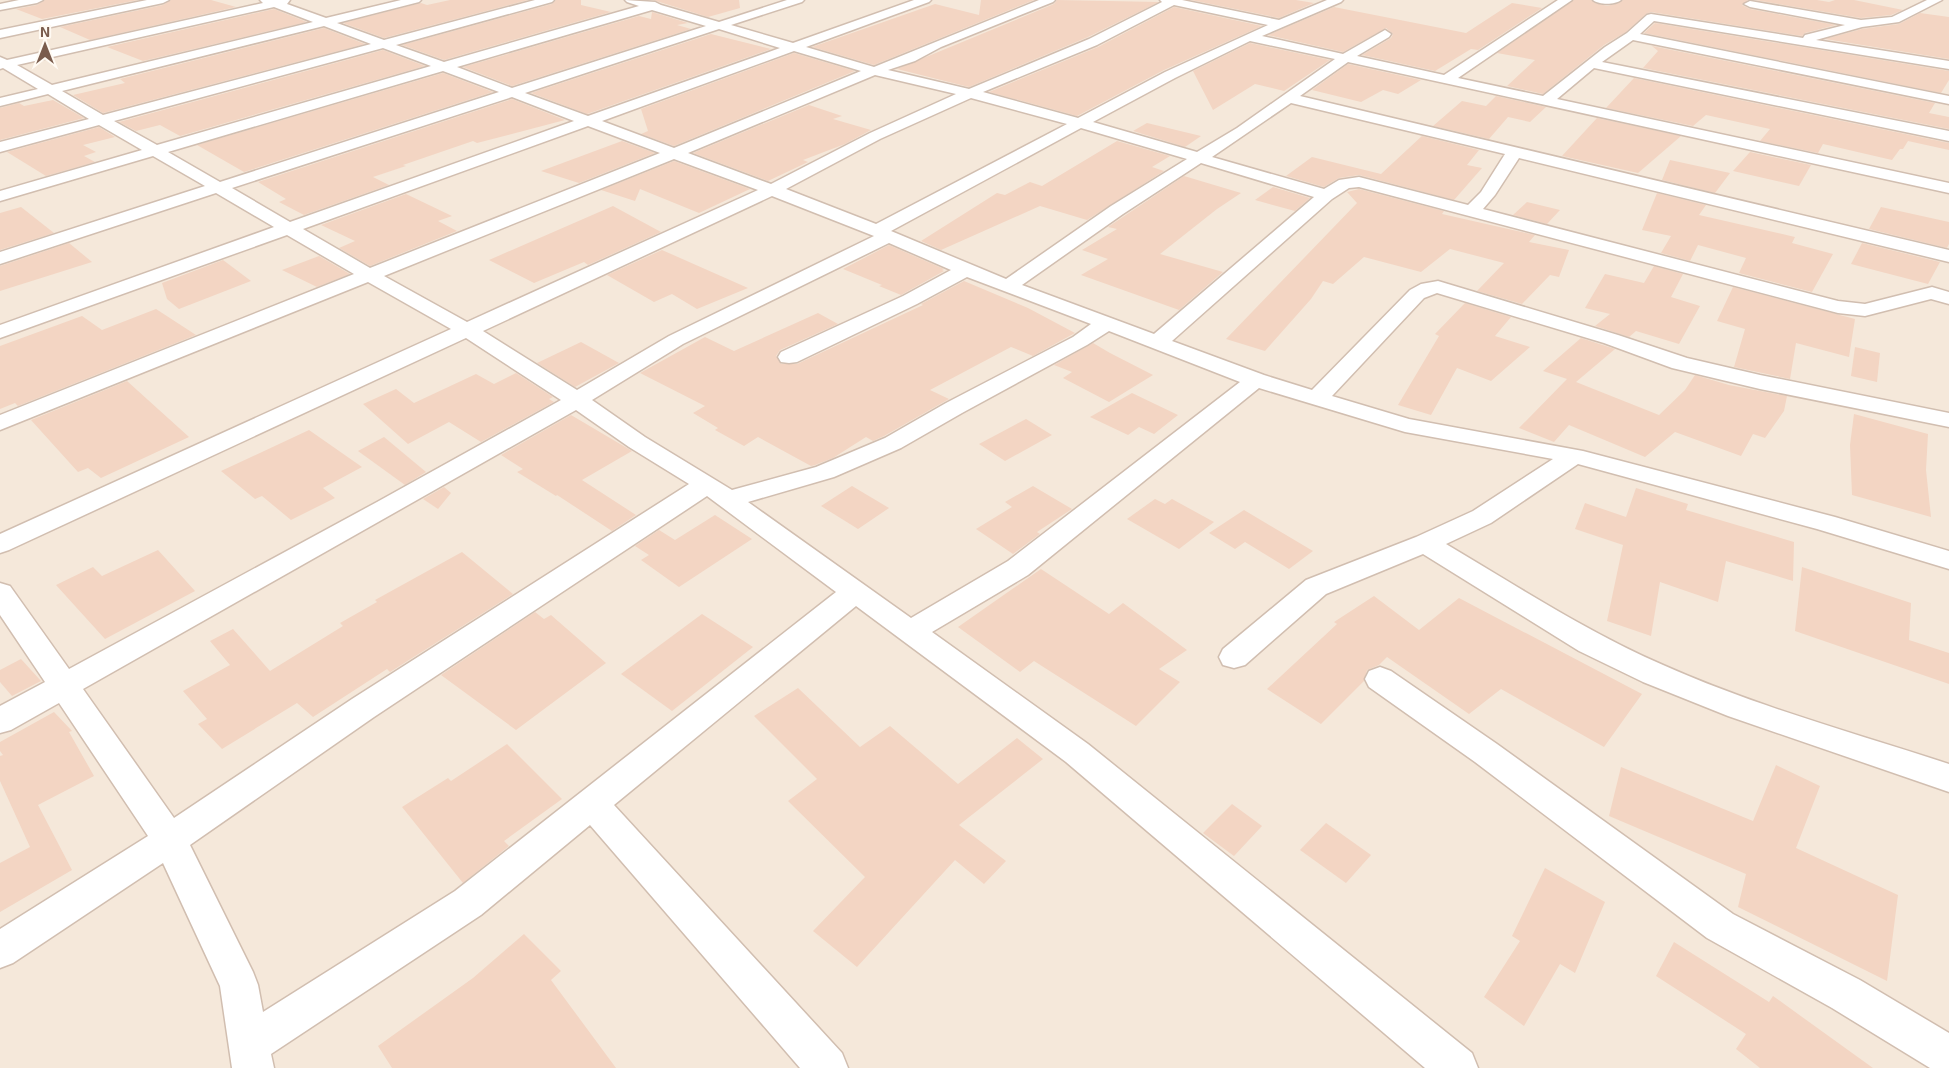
<svg xmlns="http://www.w3.org/2000/svg" width="1949" height="1068" font-family="'Exo 2',sans-serif">
	<style>
		.residential { fill: #f5e8da }
		.building { fill: #f3d5c3 }
		.lines { fill: none; stroke-linecap: round; stroke-linejoin: round }
		.minor-casing { stroke: #d1beb0; stroke-width: 3 }
		.minor { fill: #fff; fill-rule: evenodd }
	</style>
	<rect width="100%" height="100%" fill="#fdf6ec"/>
	<!-- residential -->
	<rect class="residential" x="0" y="0" width="1949" height="1068"/>
	<!-- building -->
	<g class="building">
		<path d="M45,0H138L42,19L16,9L37,5Z"/>
		<path d="M171,0H211L236,7L90,40L60,27L163,5Z"/>
		<path d="M450,0H528L384,38L343,23L421,3L427,5Z"/>
		<path d="M556,0H581V5L611,12L444,60L402,45L552,4Z"/>
		<path d="M653,0H739L740,8L708,17Z"/>
		<path d="M981,0H1034L874,65L812,47L935,4L979,15Z"/>
		<path d="M1057,0L1159,2L1088,37L969,87L897,69L1054,4Z"/>
		<path d="M1191,0H1296L1314,3L1279,18Z"/>
		<path d="M1574,0H1591L1595,3L1607,6L1619,3L1623,0H1748L1742,5L1750,9L1836,25L1805,33L1802,36L1651,12L1646,14L1626,32L1604,45L1543,94L1507,86L1535,60L1497,53Z"/>
		<path d="M1755,0H1817L1829,2L1835,0H1854L1903,10L1891,15L1861,18Z"/>
		<path d="M1512,3L1542,8L1478,50L1471,49L1435,71L1362,55L1391,38L1393,34L1386,28L1343,52L1268,35L1334,7L1466,33Z"/>
		<path d="M1174,7L1262,26L1164,70L1077,116L989,92L1098,47Z"/>
		<path d="M274,9L307,22L143,61L107,47Z"/>
		<path d="M652,12L688,23L677,25L691,29L512,86L463,67L639,16L651,19Z"/>
		<path d="M1920,13L1949,17V59L1825,39L1862,29L1899,24Z"/>
		<path d="M1655,23L1949,71V80L1941,93L1644,33Z"/>
		<path d="M324,28L365,44L103,113L73,95L125,83L120,79Z"/>
		<path d="M711,34L771,49L587,114L531,93Z"/>
		<path d="M1250,43L1330,60L1284,91L1255,84L1213,110L1193,71Z"/>
		<path d="M1652,46L1935,103L1929,113L1949,117V129L1643,68L1658,51Z"/>
		<path d="M383,50L425,66L180,136L160,125L136,131L119,122Z"/>
		<path d="M794,53L855,71L674,146L641,134L648,131L641,109Z"/>
		<path d="M1348,64L1421,80L1398,94L1383,90L1361,102L1312,90Z"/>
		<path d="M443,73L493,92L244,172L197,145Z"/>
		<path d="M1634,78L1949,143V150L1908,141L1903,149H1900L1892,160L1823,144L1818,153L1760,141L1770,129L1706,115L1693,126L1606,108Z"/>
		<path d="M1496,96L1546,107L1530,122L1508,117L1489,139L1433,126L1462,101L1486,106Z"/>
		<path d="M512,99L565,120L477,143L473,141L403,165L406,166L373,177L389,185L304,215L279,202L286,199L258,182Z"/>
		<path d="M53,100L84,118L0,140V108L19,103L24,106Z"/>
		<path d="M809,105L842,116L833,119L871,130L845,144L803,160L808,162L768,181L693,153Z"/>
		<path d="M1597,118L1681,136L1638,173L1562,156Z"/>
		<path d="M1147,123L1201,136L1185,147L1133,131Z"/>
		<path d="M99,127L115,137L83,145L96,152L84,156L95,162L46,176L7,152Z"/>
		<path d="M1422,136L1479,150L1467,165L1482,168L1454,200L1359,175L1339,178L1324,187L1286,176L1312,157L1381,174Z"/>
		<path d="M622,141L655,153L579,183L541,171Z"/>
		<path d="M1117,141L1170,156L1152,167L1164,171L1087,220L1040,206L941,250L921,241L997,193L1005,195L1030,182L1042,186Z"/>
		<path d="M1750,152L1811,165L1799,186L1733,171Z"/>
		<path d="M1670,160L1730,173L1715,193L1662,180Z"/>
		<path d="M674,161L750,189L699,213L640,189L635,201L601,190Z"/>
		<path d="M1184,176L1241,193L1217,209L1160,254L1223,272L1179,310L1081,275L1108,259L1082,250L1117,229L1108,227Z"/>
		<path d="M1273,187L1310,198L1295,211L1255,200Z"/>
		<path d="M1359,189L1444,211L1442,214L1535,235L1529,242L1569,250L1559,277L1550,275L1522,304L1477,291L1504,263L1450,249L1421,272L1364,257L1333,284L1323,281L1311,299L1265,351L1226,339L1357,203L1347,192Z"/>
		<path d="M1657,193L1706,205L1699,215L1795,237L1792,243L1833,254L1812,292L1739,273L1746,258L1698,245L1690,261L1661,253L1671,236L1642,230Z"/>
		<path d="M406,194L452,216L438,221L457,231L370,266L339,248L355,241L321,225Z"/>
		<path d="M1527,202L1560,210L1547,224L1513,215Z"/>
		<path d="M613,206L661,232L588,265L584,262L534,283L489,260Z"/>
		<path d="M21,207L54,233L0,250V213Z"/>
		<path d="M1881,207L1949,222V244L1947,248L1869,229Z"/>
		<path d="M69,243L92,262L0,291V266Z"/>
		<path d="M1862,243L1940,262L1928,284L1851,264Z"/>
		<path d="M889,245L944,269L942,270L944,271L901,295L879,286L882,285L843,269Z"/>
		<path d="M662,250L748,288L697,309L672,294L654,302L607,275Z"/>
		<path d="M319,256L350,274L317,287L282,270Z"/>
		<path d="M223,260L251,281L179,309L167,299L162,283Z"/>
		<path d="M1654,266L1683,274L1671,297L1700,306L1679,344L1636,331L1629,337L1595,326L1610,314L1585,308L1605,274L1644,283Z"/>
		<path d="M964,281L1028,308L1075,333L1033,356L1011,347L930,390L949,399L884,436L873,441L866,437L833,458L815,465L811,466L758,437L744,446L715,430L718,428L693,413L705,406L640,373L705,337L734,351L818,313L838,324L780,350L776,356L781,364H797L923,305L921,304Z"/>
		<path d="M1733,287L1855,319L1849,357L1796,343L1790,379L1734,367L1745,329L1717,321Z"/>
		<path d="M1465,303L1511,317L1495,336L1530,347L1491,381L1457,368L1431,415L1398,405L1439,336L1435,334Z"/>
		<path d="M156,309L196,335L18,406L15,403L0,409V346L82,316L102,330Z"/>
		<path d="M1581,338L1615,349L1576,382L1659,415L1685,390L1695,375L1729,385L1787,396L1784,411L1765,438L1753,434L1741,456L1675,432L1645,457L1569,425L1554,442L1519,428L1567,379L1543,371Z"/>
		<path d="M581,342L619,363L575,387L537,363Z"/>
		<path d="M1093,343L1110,353L1153,375L1109,402L1063,378L1072,372L1054,365Z"/>
		<path d="M1855,347L1880,353L1877,382L1851,376Z"/>
		<path d="M516,373L553,397L549,399L554,402L481,442L449,422L408,444L363,404L396,389L414,403L476,374L494,384Z"/>
		<path d="M127,381L189,437L101,478L88,468L78,472L31,420Z"/>
		<path d="M1132,393L1178,415L1154,434L1139,427L1128,435L1090,417Z"/>
		<path d="M1854,414L1928,434L1926,470L1931,517L1852,495L1850,445Z"/>
		<path d="M571,415L632,451L582,480L636,515L612,531L557,495L556,496L517,472L523,469L501,455Z"/>
		<path d="M1026,419L1052,435L1005,461L979,444Z"/>
		<path d="M309,430L362,467L323,488L335,498L291,520L262,496L255,499L221,471Z"/>
		<path d="M384,437L426,472L405,485L358,451Z"/>
		<path d="M852,486L889,508L858,529L821,506Z"/>
		<path d="M1033,486L1072,509L1037,532L1040,534L1013,554L976,529L1012,507L1005,502Z"/>
		<path d="M444,487L451,493L438,509L423,499Z"/>
		<path d="M1636,488L1688,504L1686,510L1794,542L1793,581L1726,561L1718,602L1660,582L1651,636L1607,621L1623,545L1575,529L1585,503L1626,517Z"/>
		<path d="M1155,499L1165,504L1172,499L1214,522L1179,549L1127,519Z"/>
		<path d="M1244,510L1313,551L1289,569L1245,542L1235,549L1209,533Z"/>
		<path d="M715,515L752,539L679,587L641,560L649,555L635,546L659,530L675,540Z"/>
		<path d="M158,550L195,591L105,639L56,585L93,567L102,576Z"/>
		<path d="M462,552L513,594L390,672L387,669L313,717L297,703L222,749L198,724L207,719L183,691L230,665L210,641L233,629L270,671L343,626L340,623L377,602L375,600Z"/>
		<path d="M1802,567L1911,603L1909,640L1949,653V684L1795,631Z"/>
		<path d="M1041,569L1109,614L1123,603L1187,650L1159,669L1180,682L1136,726L1034,661L1020,672L958,627Z"/>
		<path d="M1374,596L1419,630L1459,598L1642,694L1604,747L1501,689L1469,714L1387,657L1379,665L1367,670L1364,681L1321,724L1267,689L1337,624L1334,622Z"/>
		<path d="M535,612L544,619L551,615L606,663L516,730L441,675Z"/>
		<path d="M702,614L753,647L672,711L621,674Z"/>
		<path d="M21,659L41,681L12,696L0,682V670Z"/>
		<path d="M798,688L860,747L890,726L958,784L1017,738L1043,759L959,825L1006,861L984,884L955,860L857,967L813,931L865,877L788,801L817,779L754,716Z"/>
		<path d="M54,712L72,731L69,732L94,776L38,805L72,870L0,912V863L30,847L0,781V756L3,755L0,751V742Z"/>
		<path d="M507,744L562,799L504,841L509,846L463,883L402,807L448,778L451,781Z"/>
		<path d="M1776,765L1820,786L1796,848L1898,895L1887,981L1738,907L1746,874L1609,816L1621,767L1753,821Z"/>
		<path d="M1232,804L1262,826L1234,856L1203,833Z"/>
		<path d="M1326,823L1371,855L1346,883L1300,850Z"/>
		<path d="M1545,868L1605,902L1575,973L1560,964L1524,1026L1484,997L1520,941L1512,936Z"/>
		<path d="M524,934L561,971L551,980L616,1068H392L378,1046L473,978Z"/>
		<path d="M1674,942L1769,1002L1773,996L1873,1068H1760L1736,1049L1746,1034L1656,976Z"/>
	</g>
	<g class="lines">
		<!-- minor casing -->
		<g class="minor-casing">
			<g id="minor">
				<path d="M19,0H43L37,3L0,10V4Z"/>
				<path d="M147,0H169L163,3L0,38V30Z"/>
				<path d="M260,0H290L287,4L326,18L401,0H421L419,2L337,23L384,40L535,0H554L552,2L396,45L444,62L639,6L627,2L625,0L655,2L661,5L719,22L787,0H804L802,2L731,25L793,43L914,0H931L929,2L806,47L874,67L1039,0H1055L1053,2L941,47L915,61L888,70L969,89L1089,39L1162,2L1160,0H1182L1279,20L1327,0H1343L1341,2L1262,36L1343,54L1385,30L1391,34L1389,37L1357,56L1444,75L1558,0H1572L1458,78L1543,96L1605,47L1627,33L1647,15L1651,14L1803,38L1805,35L1845,25L1750,7L1744,4L1750,1L1861,20L1892,17L1927,0H1942L1899,22L1862,27L1816,40L1949,61V69L1654,21L1640,34L1949,96V104L1633,40L1602,62L1949,131V141L1594,68L1557,99L1949,183V193L1348,62L1300,96L1949,250V262L1519,158L1495,195L1483,209L1838,301L1865,304L1932,287L1949,292V304L1931,299L1865,316L1838,313L1359,187L1349,188L1332,199L1172,341L1264,375L1312,390L1410,290L1421,284L1438,281L1618,335L1687,358L1760,375L1949,413V427L1760,389L1672,368L1604,343L1437,293L1424,298L1332,396L1409,419L1583,451L1835,517L1949,551V569L1817,529L1578,464L1491,523L1446,544C1517,586 1587,632 1663,665C1755,706 1854,733 1949,764V792L1728,716L1643,682L1579,651L1423,554L1326,594L1245,665L1234,668L1223,665L1219,657L1223,649L1306,580L1416,537L1473,511L1553,459L1405,432L1259,388L1028,575L932,632L1088,744L1472,1053L1478,1068H1425L1066,762L856,606L614,805L842,1053L848,1068H800L590,825L481,915L271,1054L274,1068H232L220,986L163,863L13,963L0,968V929L148,836L59,703L11,730L0,733V706L45,682L0,615V583L10,586L69,669L377,502L561,400L466,338L9,550L0,553V534L451,329L368,282L0,430V415L354,274L287,235L0,338V325L274,227L216,193L0,264V252L205,186L153,156L0,201V191L142,150L99,125L0,152V142L89,119L48,94L0,106V98L38,89L3,68L0,69V57L7,60L263,3ZM1174,5L1268,25L1165,72L1078,118L983,92L1097,45ZM274,7L313,22L52,85L17,65ZM652,10L706,26L512,88L457,67ZM324,26L371,44L103,115L62,91ZM719,29L780,48L588,116L525,93ZM1250,41L1335,59L1237,128L1197,152L1093,122L1175,78ZM383,48L431,66L157,145L114,121ZM794,51L861,71L674,148L602,121ZM443,71L499,92L220,182L168,152ZM875,75L956,94L870,133L771,184L688,153ZM512,97L574,121L290,222L232,188ZM971,98L1067,124L876,224L786,189L880,139ZM1291,103L1505,154L1481,192L1468,205L1359,177L1339,180L1324,189L1212,157ZM588,126L660,153L370,268L303,229ZM1081,128L1187,159L1111,206L1006,279L891,231ZM674,159L758,190L467,322L384,276ZM1201,163L1314,197L1154,334L1022,285L1123,214ZM772,196L874,236L669,336L577,390L483,331ZM889,243L951,270L903,296L781,352L778,357L781,362L789,363L797,362L917,304L967,277L1091,324L1073,337L946,403L885,438L816,467L732,490L645,437L592,400L683,344ZM1109,331L1240,382L1008,561L911,618L748,502L834,477L901,448L962,413L1087,345ZM576,410L629,447L689,484L352,699L174,818L83,689ZM707,496L836,592L455,891L263,1012L258,985L253,972L190,845L374,717Z"/>
				<path d="M1593,0H1621C1615,5 1599,5 1593,0Z"/>
				<path d="M1380,667L1391,671L1497,744L1733,914L1860,980L1949,1033V1068H1930L1832,1008L1707,938L1475,762L1369,687L1365,679L1369,671Z"/>
			</g>
		</g>
		<!-- minor -->
		<use href="#minor" class="minor"/>
	</g>
	<!-- north arrow -->
	<g transform="translate(45 45)" stroke="#fffaf3" stroke-width="4" paint-order="stroke">
	<path d="M0-4L9 19L0 12L-9 19Z" fill="#7a5c4d"/>
	<text y="-8" font-size="14" font-weight="bold" text-anchor="middle" fill="#7a5c4d">N</text>
	</g>
</svg>
